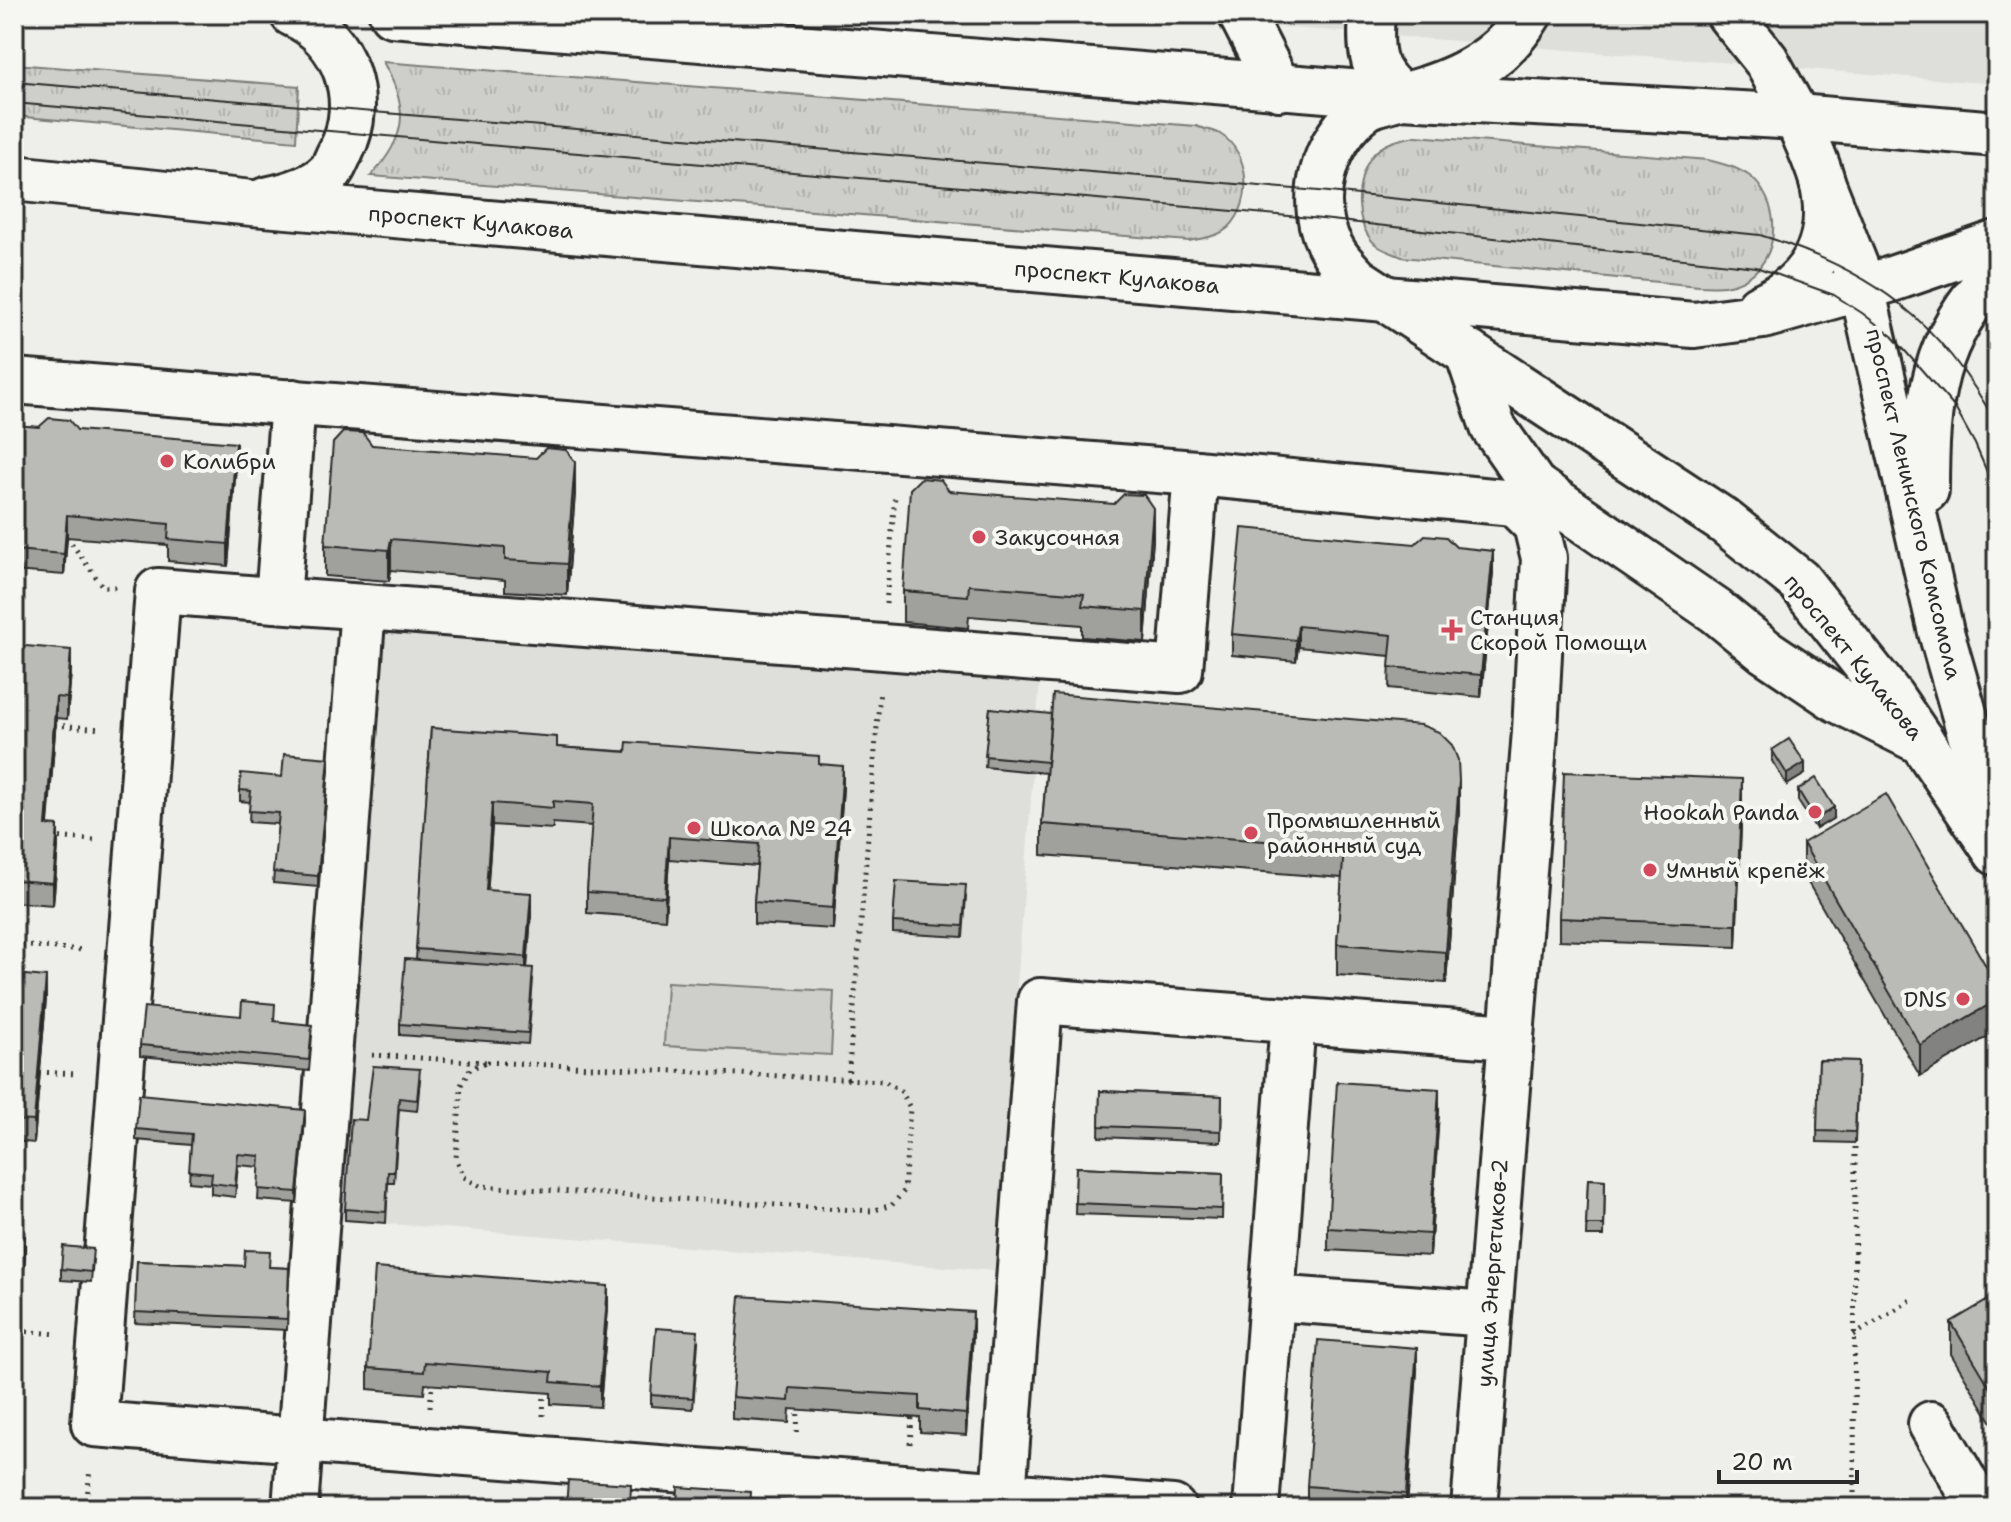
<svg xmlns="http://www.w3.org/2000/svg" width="2011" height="1522" font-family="'Shantell Sans',sans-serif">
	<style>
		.built { fill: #dededb }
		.grass { fill: url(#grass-tufts); stroke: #7c7c7a; stroke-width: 2 }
		.pitch { fill: #cececa; stroke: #7c7c7a; stroke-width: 2 }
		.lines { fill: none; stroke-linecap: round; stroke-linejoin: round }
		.minor-casing { stroke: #2b2b2b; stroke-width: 50 }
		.major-casing { stroke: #2b2b2b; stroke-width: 50 }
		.path { stroke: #2b2b2b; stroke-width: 5; stroke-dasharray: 2 6; stroke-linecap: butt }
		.minor { stroke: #f6f6f2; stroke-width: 44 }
		.major { stroke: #f6f6f2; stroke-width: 44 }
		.tram { stroke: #2b2b2b; stroke-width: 2 }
		.wall { fill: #a0a09d; stroke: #2b2b2b; stroke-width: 2 }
		.shaded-wall { fill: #828280; stroke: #2b2b2b; stroke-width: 2 }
		.building { fill: #babab7; stroke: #2b2b2b; stroke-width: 2 }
		.poi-dot { fill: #d1495b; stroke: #f6f6f2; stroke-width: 3 }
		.labels { text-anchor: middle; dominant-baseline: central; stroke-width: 8; stroke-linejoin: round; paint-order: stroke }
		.street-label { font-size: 22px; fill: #2b2b2b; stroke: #f6f6f2 }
		.poi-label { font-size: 22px; fill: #2b2b2b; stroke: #f6f6f2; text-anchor: start }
	</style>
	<defs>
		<pattern id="grass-tufts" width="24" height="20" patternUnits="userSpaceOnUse" patternTransform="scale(2)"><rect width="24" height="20" fill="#cececa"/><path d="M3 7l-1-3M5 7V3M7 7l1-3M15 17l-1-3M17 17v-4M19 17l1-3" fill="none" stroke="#b1b1ae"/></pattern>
	</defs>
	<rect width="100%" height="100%" fill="#eeeeea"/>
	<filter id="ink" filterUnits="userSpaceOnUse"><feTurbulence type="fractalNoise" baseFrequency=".0125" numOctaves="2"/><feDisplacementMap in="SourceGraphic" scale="16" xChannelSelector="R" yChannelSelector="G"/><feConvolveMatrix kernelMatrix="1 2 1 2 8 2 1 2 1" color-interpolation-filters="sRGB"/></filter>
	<g filter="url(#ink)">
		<!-- built -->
		<g class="built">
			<path d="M1116,14H1997V84Z"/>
			<path d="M374,627L1040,677L996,1271L327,1219Z"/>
		</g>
		<!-- grass -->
		<g class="grass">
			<path d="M383,62L1196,126C1203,129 1214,130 1220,134C1250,152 1254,202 1229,227C1218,237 1203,238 1189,241L371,176C407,137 410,109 383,62Z"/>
			<path d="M14,64L299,86L296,141L14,116Z"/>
			<path d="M1416,136L1708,160C1726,165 1746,169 1758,184C1787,220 1774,279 1724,286C1716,287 1707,286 1699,286L1402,257C1395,254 1386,251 1379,247C1353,229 1354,180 1372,156C1382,143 1400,139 1416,136Z"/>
		</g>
		<!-- pitch -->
		<path class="pitch" d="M667,982L834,991L831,1055L664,1046Z"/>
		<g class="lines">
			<!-- minor casing -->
			<g class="minor-casing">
				<g id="minor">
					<path d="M1241,14L1279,88"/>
					<path d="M1372,14C1369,52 1371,72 1401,96C1453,83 1501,62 1529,14"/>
					<path d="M1729,14L1766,60L1797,117"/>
					<path d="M1468,353L1493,427L1534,486L1716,611L1765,651L1838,700L1922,742"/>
					<path d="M14,381L1196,473L1514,503L1536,525L1544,558L1535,731L1474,1508"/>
					<path d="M278,600L293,402"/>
					<path d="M1272,1298L1489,1314"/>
					<path d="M1931,1424L1980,1508"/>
					<path d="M295,1508L363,607"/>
					<path d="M1002,1508L1040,1001L1510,1037"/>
					<path d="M1173,1508L94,1424L158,591L1180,670L1196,473"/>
					<path d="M1256,1508L1293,1021"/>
				</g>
			</g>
			<!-- major casing -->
			<g class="major-casing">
				<g id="major">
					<path d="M392,14L1399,96"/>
					<path d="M1997,134L1797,117L1401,96C1390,100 1376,102 1366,108C1323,139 1304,204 1333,251C1339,262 1349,271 1357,280L1724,521L1799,581L1892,698L1997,853"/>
					<path d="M14,178L252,203L1694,325L1763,316L1889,280L1997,243"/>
					<path d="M1822,182L1859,275L1941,632L1997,829"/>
					<path d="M266,200C285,196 315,188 329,173C334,168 337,157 341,151C367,100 345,37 293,14"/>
					<path d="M1759,307C1813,284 1836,239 1822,181C1816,159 1805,138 1797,117"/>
					<path d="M1926,490C1926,403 1932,337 1997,272"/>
				</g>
			</g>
			<!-- path -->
			<g class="path">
				<path d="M67,537L103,587H116"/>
				<path d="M886,604L895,495"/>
				<path d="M55,725L102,729"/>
				<path d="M52,837L94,840"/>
				<path d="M14,945L85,950"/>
				<path d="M372,1055L486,1062"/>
				<path d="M487,1062L884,1081L902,1092L910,1108L904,1191L892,1205L871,1211L480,1186L464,1177L456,1158L461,1085L470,1069Z"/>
				<path d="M39,1072L78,1074"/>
				<path d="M848,1080L880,690"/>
				<path d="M19,1331L58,1334"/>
				<path d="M1854,1335L1911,1300"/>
				<path d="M430,1407L432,1384"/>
				<path d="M543,1416L544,1393"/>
				<path d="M797,1432L798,1409"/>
				<path d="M910,1444L912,1417"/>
				<path d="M86,1508L90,1469"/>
				<path d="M1851,1508L1854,1504L1855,1143"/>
			</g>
			<!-- minor -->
			<use href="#minor" class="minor"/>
			<!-- major -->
			<use href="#major" class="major"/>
			<!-- tram -->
			<g class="tram">
				<path d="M14,82L1319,191L1760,235C1873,270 1940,320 1997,425"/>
				<path d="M14,103L1322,219L1756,267L1834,295L1862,313L1892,336L1955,408L1975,444L1997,495"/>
			</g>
		</g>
		<!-- wall -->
		<g class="wall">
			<path d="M14,425L77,430L236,465L228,566L168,561V545L67,537L64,575L14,571Z"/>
			<path d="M372,445L575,493L567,595L505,591V580L391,570L389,581L325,576V545Z"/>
			<path d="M949,491L1153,539L1145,642L1082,637V625L969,616L968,628L903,622V591Z"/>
			<path d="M1456,547L1493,572L1481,697L1389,688L1390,656L1298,647L1296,661L1232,655V634Z"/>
			<path d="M14,645L71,671L67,719L56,718L48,825L58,847L53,905L14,902Z"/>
			<path d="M990,708L1459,812L1446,983L1337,975V944L1342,878L1042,855V824L1046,773L985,767Z"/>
			<path d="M431,728L557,747L819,764L843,787L833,929L754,924V902L757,866L669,859L665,919L587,913V892L592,826L553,823V829L492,825L487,891L531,915L527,968L533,979L528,1044L400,1035V1024L416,960Z"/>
			<path d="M1772,750L1805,774L1787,785L1772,761Z"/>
			<path d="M329,769L318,887L273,883L278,824L249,822L250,802L240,801V790Z"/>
			<path d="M1798,790L1834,818L1816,829L1798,801Z"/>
			<path d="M1742,801L1736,947L1559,940V918Z"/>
			<path d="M1803,843L1997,985V1031L1920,1076L1803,874Z"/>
			<path d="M966,896L963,937L893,933V922Z"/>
			<path d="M14,974L46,998L34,1143L14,1141Z"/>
			<path d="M274,1021L312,1036L309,1071L140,1056V1045Z"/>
			<path d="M1819,1060L1858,1061L1855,1143L1817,1142Z"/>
			<path d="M420,1080L417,1111L399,1109L394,1183H388L386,1223L345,1220V1209L366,1120Z"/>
			<path d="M1100,1091L1222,1096L1221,1142L1099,1137Z"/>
			<path d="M1439,1110L1430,1256L1328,1250V1228Z"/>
			<path d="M305,1120L297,1203L258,1200L260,1167L238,1165L235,1197L211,1194V1184L189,1182L191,1145L136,1140V1129Z"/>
			<path d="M1076,1167L1223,1173L1222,1219L1075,1214Z"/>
			<path d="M1588,1179L1605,1180L1604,1236H1586Z"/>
			<path d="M93,1260L91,1282L61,1280V1269Z"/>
			<path d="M137,1261L289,1268L287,1330L135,1323Z"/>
			<path d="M1997,1295V1431L1951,1354V1322Z"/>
			<path d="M608,1308L600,1407L551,1404V1393L425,1384L424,1394L368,1389V1368Z"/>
			<path d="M973,1334L966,1435L920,1432V1418L790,1409L789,1423L732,1419V1397Z"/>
			<path d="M698,1342L693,1409L651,1406V1395Z"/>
			<path d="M1417,1370L1407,1508L1307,1507V1486Z"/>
		</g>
		<!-- shaded-wall -->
		<g class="shaded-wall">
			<path d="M236,443V465L228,566V544Z"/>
			<path d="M575,462V493L567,595V564Z"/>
			<path d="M1153,508V539L1145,642V611Z"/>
			<path d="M67,515V537L64,575V554Z"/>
			<path d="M391,539V570L389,581V550Z"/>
			<path d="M1493,551V572L1481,697V675Z"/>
			<path d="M1298,626V647L1296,661V640Z"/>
			<path d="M71,650V671L67,719V698Z"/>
			<path d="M56,697V718L46,846V825Z"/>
			<path d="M329,758V769L318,887V876Z"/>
			<path d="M1805,763V774L1787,785V774Z"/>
			<path d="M843,766V787L833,929V908Z"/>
			<path d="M1742,779V801L1736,947V925Z"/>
			<path d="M1459,781V812L1446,983V952Z"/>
			<path d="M492,803V825L486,912V890Z"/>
			<path d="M1834,807V818L1816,829V819Z"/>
			<path d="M58,826V847L53,905V883Z"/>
			<path d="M669,837V859L665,919V897Z"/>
			<path d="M531,893V915L526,979V957Z"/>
			<path d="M46,977V998L34,1143V1121Z"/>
			<path d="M1997,1000V1031L1920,1076V1045Z"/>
			<path d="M1439,1089V1110L1430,1256V1234Z"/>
			<path d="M305,1110V1120L297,1203V1192Z"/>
			<path d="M25,1236V1257L14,1393V1372Z"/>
			<path d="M608,1286V1308L600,1407V1386Z"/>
			<path d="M973,1312V1334L966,1435V1414Z"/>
			<path d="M1417,1348V1370L1406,1508V1494Z"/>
		</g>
		<!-- building -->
		<g class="building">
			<path d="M49,418L69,420L77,430L236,443L228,544L168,539L169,524L67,515L64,554L14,550V425L39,427Z"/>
			<path d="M343,432L363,433L372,445L536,458L546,448L566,450L575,462L567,564L505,560V548L391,539L389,550L325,545L333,443Z"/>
			<path d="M921,478L941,480L949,491L1114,504L1124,494L1144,495L1153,508L1145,611L1082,606L1084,594L969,585L968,596L903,591L910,489Z"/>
			<path d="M1242,528L1415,544L1425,535L1446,537L1456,547L1493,551L1481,675L1389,667L1392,635L1298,626L1296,640L1232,634Z"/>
			<path d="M14,645L71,650L67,698L56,697L46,825L58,826L53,883L14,880Z"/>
			<path d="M1053,694L1421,725L1439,732L1452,745L1458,760L1459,781L1446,952L1337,944L1344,847L1042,824Z"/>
			<path d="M990,708L1051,714L1047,762L985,756Z"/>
			<path d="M431,728L557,737V747L626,752L627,742L819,756V764L843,766L833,908L754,902L759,844L669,837L665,897L587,892L593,804L553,801V808L492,803L486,890L531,893L526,957L416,949Z"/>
			<path d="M1789,739L1805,763L1787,774L1772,750Z"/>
			<path d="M284,754L329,758L318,876L273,872L279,813L249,811L251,791L240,790L241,773L282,777Z"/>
			<path d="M1564,772L1742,779L1736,925L1559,918Z"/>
			<path d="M1816,778L1834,807L1816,819L1798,790Z"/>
			<path d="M1886,794L1997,985V1000L1920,1045L1803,843Z"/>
			<path d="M896,881L966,885L963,926L893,922Z"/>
			<path d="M405,959L533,968L528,1033L400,1024Z"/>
			<path d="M14,974L46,977L34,1121L14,1120Z"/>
			<path d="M242,1001L275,1004L274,1021L312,1025L309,1060L140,1045L144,1007L241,1016Z"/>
			<path d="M1819,1060L1858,1061L1855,1132L1817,1131Z"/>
			<path d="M373,1066L420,1069L417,1100L399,1098L394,1172H388L386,1212L345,1209L351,1119L366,1120Z"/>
			<path d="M1337,1082L1439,1089L1430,1234L1328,1228Z"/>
			<path d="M1100,1091L1222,1096L1221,1131L1099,1126Z"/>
			<path d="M139,1094L305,1110L297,1192L258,1189L260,1156L238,1154L235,1186L211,1183L212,1173L189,1171L192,1134L136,1129Z"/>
			<path d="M1076,1167L1223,1173L1222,1209L1075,1203Z"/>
			<path d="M1588,1179L1605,1180L1604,1225H1586Z"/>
			<path d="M14,1235L25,1236L14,1372Z"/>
			<path d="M63,1246L93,1249L91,1272L61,1269Z"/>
			<path d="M245,1250L270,1251L269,1267L289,1268L287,1319L135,1312L137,1261L244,1266Z"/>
			<path d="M375,1268L608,1286L600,1386L551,1382L552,1372L425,1362L424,1372L368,1368Z"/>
			<path d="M1997,1295V1399L1951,1322Z"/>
			<path d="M740,1296L973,1312L966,1414L920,1410V1396L790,1388L789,1401L732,1397Z"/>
			<path d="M656,1328L698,1331L693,1398L651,1395Z"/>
			<path d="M1318,1340L1417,1348L1406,1494L1307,1486Z"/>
			<path d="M568,1480L631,1484L630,1508H566Z"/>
			<path d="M678,1487L751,1492L750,1508H677Z"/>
		</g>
	</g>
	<!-- markers -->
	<g class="poi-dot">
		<circle cx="167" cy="461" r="8"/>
		<circle cx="979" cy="537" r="8"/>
		<path d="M1448 618h8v8h8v8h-8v8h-8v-8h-8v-8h8z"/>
		<circle cx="1815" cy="812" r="8"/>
		<circle cx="694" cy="828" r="8"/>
		<circle cx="1251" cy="833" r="8"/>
		<circle cx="1650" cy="870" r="8"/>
		<circle cx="1963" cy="999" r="8"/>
	</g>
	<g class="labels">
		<!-- street labels -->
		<g class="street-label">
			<text transform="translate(471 222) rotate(5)">проспект Кулакова</text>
			<text transform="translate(1117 277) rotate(5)">проспект Кулакова</text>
			<text transform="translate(1914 504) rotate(77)">проспект Ленинского Комсомола</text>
			<text transform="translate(1854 657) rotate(51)">проспект Кулакова</text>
			<text transform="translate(1492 1273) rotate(-86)">улица Энергетиков-2</text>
		</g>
		<!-- poi labels -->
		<g class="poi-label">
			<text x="183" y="461">Колибри</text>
			<text x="995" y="537">Закусочная</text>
			<text x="1470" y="617">Станция<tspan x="1470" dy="25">Скорой Помощи</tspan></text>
			<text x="1799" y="812" text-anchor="end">Hookah Panda</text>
			<text x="1267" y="820">Промышленный<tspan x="1267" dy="25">районный суд</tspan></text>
			<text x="710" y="828">Школа № 24</text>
			<text x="1666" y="870">Умный крепёж</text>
			<text x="1947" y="999" text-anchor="end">DNS</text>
		</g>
	</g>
	<!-- margin -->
	<rect width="2011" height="1522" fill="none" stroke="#f6f6f2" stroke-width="48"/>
	<rect x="24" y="24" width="1963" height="1474" fill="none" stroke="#2b2b2b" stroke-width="3" filter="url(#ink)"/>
	<!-- scale -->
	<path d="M1719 1470v12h138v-12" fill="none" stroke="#2b2b2b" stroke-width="4"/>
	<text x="1731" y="1470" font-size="24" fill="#2b2b2b" stroke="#f6f6f2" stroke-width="6" paint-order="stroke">20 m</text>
</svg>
